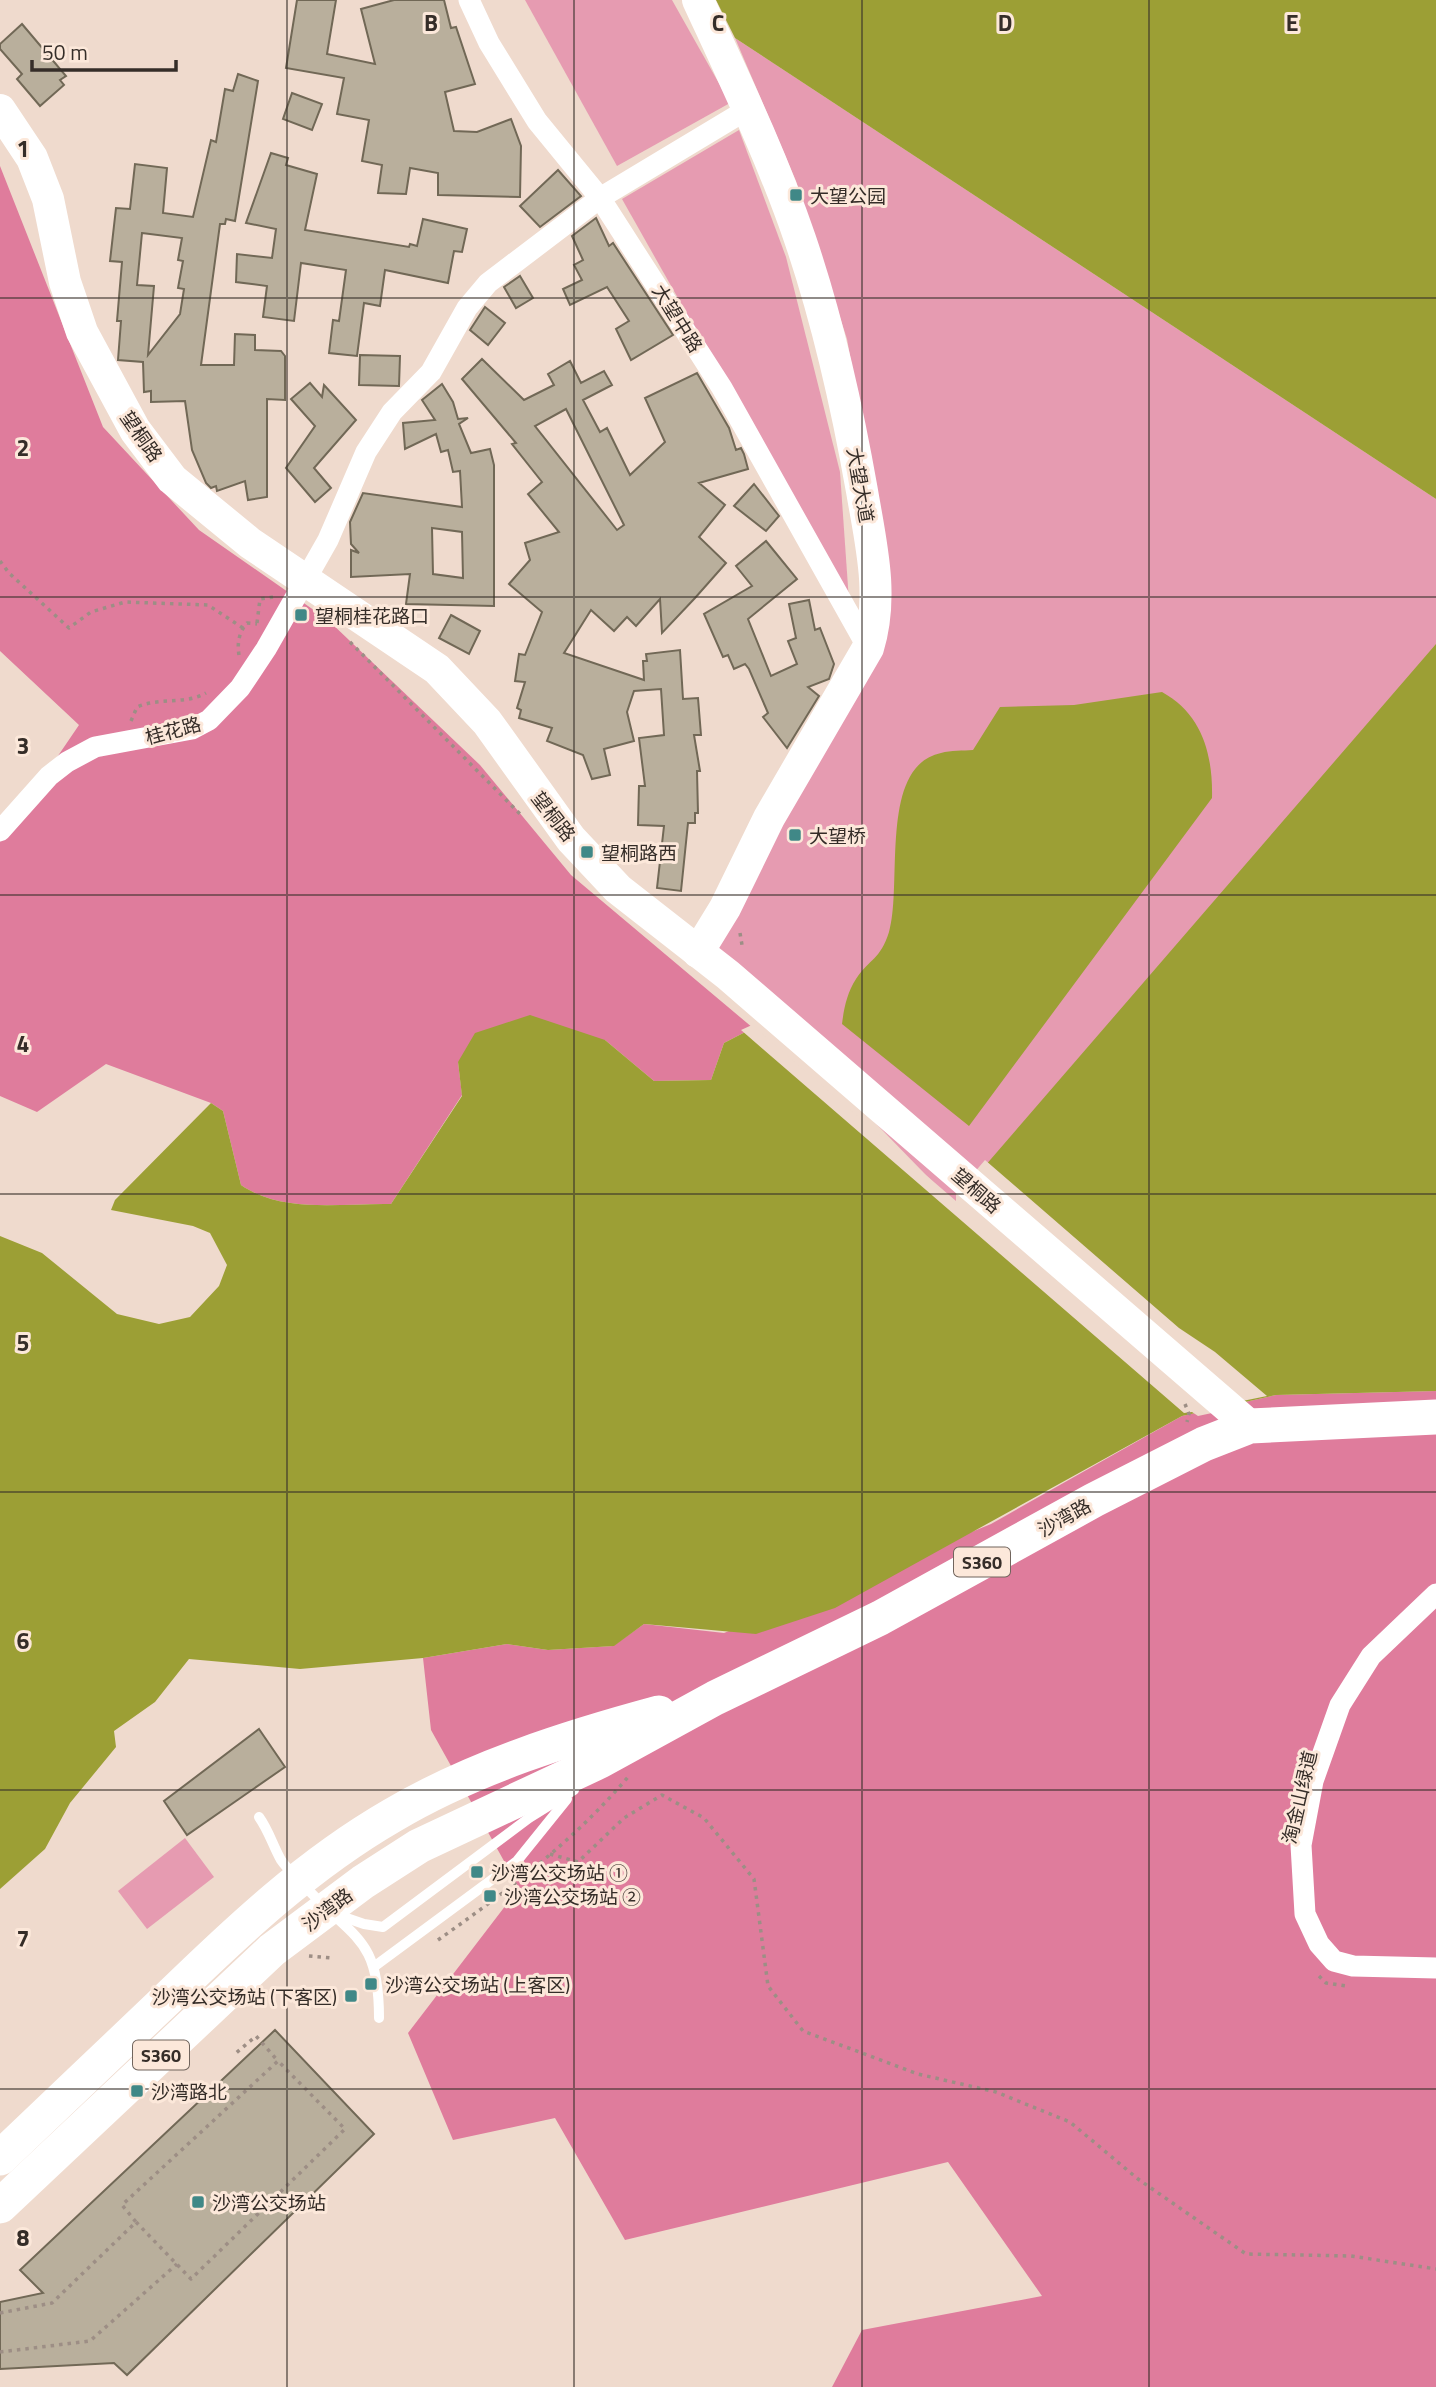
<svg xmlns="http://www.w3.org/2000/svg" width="1436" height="2387" font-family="'Titillium Web','Noto Sans SC',sans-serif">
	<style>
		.green { fill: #e69bb1 }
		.forest { fill: #df7c9c }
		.water { fill: #9c9f35 }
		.pier { fill: #efdacd }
		.building { fill: #b9af9c; stroke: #716856; stroke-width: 2; fill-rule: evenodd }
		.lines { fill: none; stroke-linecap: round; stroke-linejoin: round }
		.path { stroke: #9d8e85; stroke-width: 3.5; stroke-dasharray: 3.5 5; stroke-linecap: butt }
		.lane { stroke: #fff; stroke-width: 10 }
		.street { stroke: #fff; stroke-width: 21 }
		.secondary { stroke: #fff; stroke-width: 32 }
		.primary { stroke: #fff; stroke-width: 35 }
		.grid { fill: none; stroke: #352d28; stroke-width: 2; stroke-opacity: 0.55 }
		.poi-dot { fill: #408887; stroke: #fce8da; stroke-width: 2.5 }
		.labels { text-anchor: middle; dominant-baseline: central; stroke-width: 6; stroke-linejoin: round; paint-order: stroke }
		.shield { fill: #fce8da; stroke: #71655d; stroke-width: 2 }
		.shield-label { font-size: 18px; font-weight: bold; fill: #352d28 }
		.poi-label { font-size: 19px; fill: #352d28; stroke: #fce8da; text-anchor: start }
		.street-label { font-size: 19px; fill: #352d28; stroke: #fce8da }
		.grid-label { font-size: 23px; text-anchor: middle; font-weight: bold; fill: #352d28; stroke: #fce8da; stroke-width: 6; stroke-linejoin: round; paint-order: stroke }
	</style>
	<rect width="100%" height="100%" fill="#efdacd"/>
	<!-- green -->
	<g class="green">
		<path d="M525,0H672L730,103L617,166Z"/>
		<path d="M735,38L1436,499V645L959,1209L711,954L855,691L875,494L847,339L796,181Z"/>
		<path d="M739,130L786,257L840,472L849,601L622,199Z"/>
		<path d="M185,1838L214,1877L147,1929L118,1891Z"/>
	</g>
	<!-- forest -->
	<g class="forest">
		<path d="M0,166L103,427L199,530L328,620L480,765L571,875L753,1028L724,1043L711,1080L654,1081L605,1040L458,1062L462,1095L391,1204C342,1203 283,1214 241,1185L223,1111L211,1103L106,1064L37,1112L0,1096V841L79,725L0,651Z"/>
		<path d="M1436,1391V2387H832L862,2330L1042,2296L948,2162L625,2240L555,2118L453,2140L408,2033L519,1888L431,1730L423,1658L507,1644L548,1650L613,1646L644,1624L724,1633L991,1524L1182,1416L1276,1395Z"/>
	</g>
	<!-- water -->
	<g class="water">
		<path d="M716,0H1436V499L735,38Z"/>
		<path d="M1436,644V1391L1276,1395L1182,1416L835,1608L756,1634L644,1624L614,1646L548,1650L507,1644L423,1658L300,1669L189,1659L155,1702L114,1731L116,1747L70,1803L45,1849L0,1889V1236L42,1253L117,1314L159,1324L190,1317L219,1286L227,1265L210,1233L193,1226L111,1210L115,1200L211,1103L223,1111L241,1185C283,1214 342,1203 391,1204L462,1096L458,1062L475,1033L530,1015L605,1040L654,1081L711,1080L724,1043L753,1028L959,1208V1196Z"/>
		<path d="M1162,692C1202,714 1213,754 1212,798L969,1126L842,1024C844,1008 847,993 856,979C870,958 880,960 889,932C903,885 878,766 941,753C951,750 963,751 973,750L1000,707L1074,705Z"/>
	</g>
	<!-- pier -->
	<path class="pier" d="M752,1025L956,1201V1194L985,1160L1179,1328L1215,1352L1267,1396L1208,1408L1212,1413L1198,1416L1192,1412L1184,1413L741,1030Z"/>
	<!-- building -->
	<g class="building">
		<path d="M297,0H336L327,54L375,64L361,9L394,0H444L451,28L456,27L475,84L445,92L454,131L477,132L511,119L521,146L520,197L438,195V173L410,168L406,194L378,193L382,165L362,161L369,120L337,114L344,78L286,68Z"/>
		<path d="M22,24L66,76L60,80L64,85L40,106L17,79L22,74L0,49V44Z"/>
		<path d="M238,74L258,81L235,221L226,219L225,224H220L201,365H234L235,334L255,335V350L281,351L285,356V400L267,399V497L248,500L245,481L217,491L216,486L211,488L206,483L192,450L185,401L151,402V391L144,392L143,362L118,360L121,321H117L122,262L110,261L116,208L130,209L135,164L167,168L163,213L193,217L211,140L216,142L225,89L233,91ZM142,233L182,238L178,260L183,261L178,288L184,289L180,314L148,355L154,286L137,285Z"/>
		<path d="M292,93L322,104L312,130L283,119Z"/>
		<path d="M271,153L288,158L286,165L317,174L305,230L409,247L410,244L417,246L423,219L467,229L462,252L454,251L448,283L385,270L380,306L364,303L357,356L329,353L333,320L339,321L346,270L301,263L294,321L263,317L267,286L236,282L237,254L272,258L276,229L246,223Z"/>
		<path d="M558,170L581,196L540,227L520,206Z"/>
		<path d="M596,218L609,246L613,243L673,335L631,360L616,329L629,321L607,287L570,305L563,289L582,280L574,265L583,260L572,236Z"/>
		<path d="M520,276L533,298L516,308L504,287Z"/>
		<path d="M485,307L505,323L488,345L470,330Z"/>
		<path d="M360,355L400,356L399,386L359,385Z"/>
		<path d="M482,359L524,400L554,385L548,374L570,361L581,383L604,371L612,385L583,400L600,432L607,428L630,475L665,442L645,398L697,373L729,428L736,450L741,448L744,454L748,469L699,483L725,505L699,537L726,563L695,598L662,633L660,599L636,626L627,617L614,631L591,610L564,653L644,680L643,661H647L646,654L680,650L683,699L698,698L701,735H694L700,771H697L698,813H695V823H688L681,891L657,888L664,826L638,825L639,786H645L639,738L664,735L661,689L634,691L627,712L634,741L604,749L610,775L592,779L583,755L547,741L552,728L519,718L521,710L517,708L525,682L515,681L519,654L525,655L542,612L509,584L530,560L525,543L559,532L528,494L542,482L512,444L516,443L462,379ZM566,409L624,525L617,530L535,426Z"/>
		<path d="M310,383L322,397L324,385L356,420L314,468L331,488L315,502L286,468L315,426L291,399Z"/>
		<path d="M442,384L453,402L458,419L468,418L459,424L471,453L490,449L494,465V606L406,604L410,574L351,577V550L359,553L351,544L350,522L363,493L462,507L460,471L453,472L448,450L441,452L436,434L405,449L403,423L435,420L422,400ZM432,528L462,532L463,578L433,574Z"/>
		<path d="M754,484L779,516L766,531L734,506Z"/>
		<path d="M766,541L797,579L748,619L771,676L797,664L788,641L796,638L789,604L809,600L815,630L820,628L834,664L829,679L808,687L819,696L787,748L763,717L768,713L749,669L745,664L734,669L728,655L723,657L704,614L752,586L736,566Z"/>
		<path d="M451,615L480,631L469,654L439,638Z"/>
		<path d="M259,1729L285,1767L187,1835L164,1801Z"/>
		<path d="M275,2030L374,2134L127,2375L114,2363L0,2369V2302L43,2293L20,2270Z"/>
	</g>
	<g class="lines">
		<!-- path -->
		<g class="path">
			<path d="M0,561L9,573L69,628L91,612L125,602L208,605L243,628"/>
			<path d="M257,623L260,599L273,597"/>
			<path d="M350,642L520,814"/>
			<path d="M239,655C237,643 239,632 247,623L257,624"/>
			<path d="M131,721L137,707C159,697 185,705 206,693"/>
			<path d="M740,933L742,945"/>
			<path d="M1185,1404L1189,1414L1187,1422"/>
			<path d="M550,1854L578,1862L624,1818L662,1795L704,1818L754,1879L768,1986L803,2031L918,2074L996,2092L1070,2122L1138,2179L1246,2254L1351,2256L1436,2269"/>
			<path d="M438,1940C506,1892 574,1841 628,1777"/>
			<path d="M309,1956L332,1958"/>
			<path d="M1319,1976L1326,1983L1346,1986"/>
			<path d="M136,2222L191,2279L345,2129L278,2061"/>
			<path d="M0,2313L52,2303L136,2222L122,2205L278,2061L256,2036L236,2053"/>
			<path d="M0,2352L90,2341L177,2264"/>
		</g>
		<!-- lane -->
		<g class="lane">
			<path d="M259,1817C269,1831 273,1846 281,1860C287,1869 296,1876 303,1884C352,1940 379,1934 379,2018"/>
			<path d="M332,1913L364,1924L383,1927L529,1818L574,1790"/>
			<path d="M375,1966L517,1861L567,1799"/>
		</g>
		<!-- street -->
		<g class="street">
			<path d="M469,0L489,43L537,121L600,198L722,388L868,648"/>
			<path d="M0,831L49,776L67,762L95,747L192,729L209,720L240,688L266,649L328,540L366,452L392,412L431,372L467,308L488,283L600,198L748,109"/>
			<path d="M1436,1594L1371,1656L1340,1705L1313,1781L1301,1845L1305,1914L1319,1944L1334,1961L1353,1966L1436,1968"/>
		</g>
		<!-- secondary -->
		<g class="secondary">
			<path d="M698,0C734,78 772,157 800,239C828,321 847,406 862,491C871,544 884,596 868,648L769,818L725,908L698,952"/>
			<path d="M0,110L32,158L48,199L65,282L82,332L135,430L172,479L250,543L437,669L487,722L571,839L618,889L728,975L1250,1426"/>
		</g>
		<!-- primary -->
		<g class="primary">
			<path d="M0,2158C56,2105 112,2051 168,1998C238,1930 308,1864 393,1815C472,1768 570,1737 659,1713"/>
			<path d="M0,2206L272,1950L363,1882L419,1846L600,1761L715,1698L880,1618L1094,1500L1204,1444L1250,1426L1436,1417"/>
		</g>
	</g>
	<!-- grid -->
	<path class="grid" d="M287,0V2387M574,0V2387M862,0V2387M1149,0V2387M0,298H1436M0,597H1436M0,895H1436M0,1194H1436M0,1492H1436M0,1790H1436M0,2089H1436"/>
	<!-- markers -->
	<g class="poi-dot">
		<rect x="789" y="188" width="14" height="14" rx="3.5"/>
		<rect x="294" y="608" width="14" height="14" rx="3.5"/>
		<rect x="788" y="828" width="14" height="14" rx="3.5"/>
		<rect x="580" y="845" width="14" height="14" rx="3.5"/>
		<rect x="470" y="1865" width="14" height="14" rx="3.5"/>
		<rect x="483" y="1889" width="14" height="14" rx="3.5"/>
		<rect x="364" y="1977" width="14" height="14" rx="3.5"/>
		<rect x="344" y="1989" width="14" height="14" rx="3.5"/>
		<rect x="130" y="2084" width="14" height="14" rx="3.5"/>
		<rect x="191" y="2195" width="14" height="14" rx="3.5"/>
	</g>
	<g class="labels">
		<!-- shield labels -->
		<g class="shield">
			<rect x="954" y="1547.5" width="56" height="29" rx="5"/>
			<rect x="133" y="2040.5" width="56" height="29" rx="5"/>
		</g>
		<g class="shield-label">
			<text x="982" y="1562">S360</text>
			<text x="161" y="2055">S360</text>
		</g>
		<!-- poi labels -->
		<g class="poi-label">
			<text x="810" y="195">大望公园</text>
			<text x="315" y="615">望桐桂花路口</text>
			<text x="809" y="835">大望桥</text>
			<text x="601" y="852">望桐路西</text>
			<text x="491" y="1872">沙湾公交场站 ①</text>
			<text x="504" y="1896">沙湾公交场站 ②</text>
			<text x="385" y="1984">沙湾公交场站 (上客区)</text>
			<text x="337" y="1996" text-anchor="end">沙湾公交场站 (下客区)</text>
			<text x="151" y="2091">沙湾路北</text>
			<text x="212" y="2202">沙湾公交场站</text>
		</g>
		<!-- street labels -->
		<g class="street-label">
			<text transform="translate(678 318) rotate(58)">大望中路</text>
			<text transform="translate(142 436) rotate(55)">望桐路</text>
			<text transform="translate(861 485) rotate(80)">大望大道</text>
			<text transform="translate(173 730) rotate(-15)">桂花路</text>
			<text transform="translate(554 816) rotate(52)">望桐路</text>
			<text transform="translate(977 1190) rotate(41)">望桐路</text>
			<text transform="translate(1064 1517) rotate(-29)">沙湾路</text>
			<text transform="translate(1299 1797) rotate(-77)">淘金山绿道</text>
			<text transform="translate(327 1909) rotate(-37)">沙湾路</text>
		</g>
	</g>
	<g class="grid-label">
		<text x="431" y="31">B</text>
		<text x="718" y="31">C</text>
		<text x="1005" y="31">D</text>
		<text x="1292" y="31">E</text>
		<text x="23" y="157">1</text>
		<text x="23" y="456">2</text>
		<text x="23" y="754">3</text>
		<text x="23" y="1052">4</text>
		<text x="23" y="1351">5</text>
		<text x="23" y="1649">6</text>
		<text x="23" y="1947">7</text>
		<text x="23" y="2246">8</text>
	</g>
	<!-- scale -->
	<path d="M32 60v10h144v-10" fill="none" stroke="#352d28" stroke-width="3.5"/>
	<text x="42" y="60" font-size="21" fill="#352d28" stroke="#fce8da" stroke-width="5" paint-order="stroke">50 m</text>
</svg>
